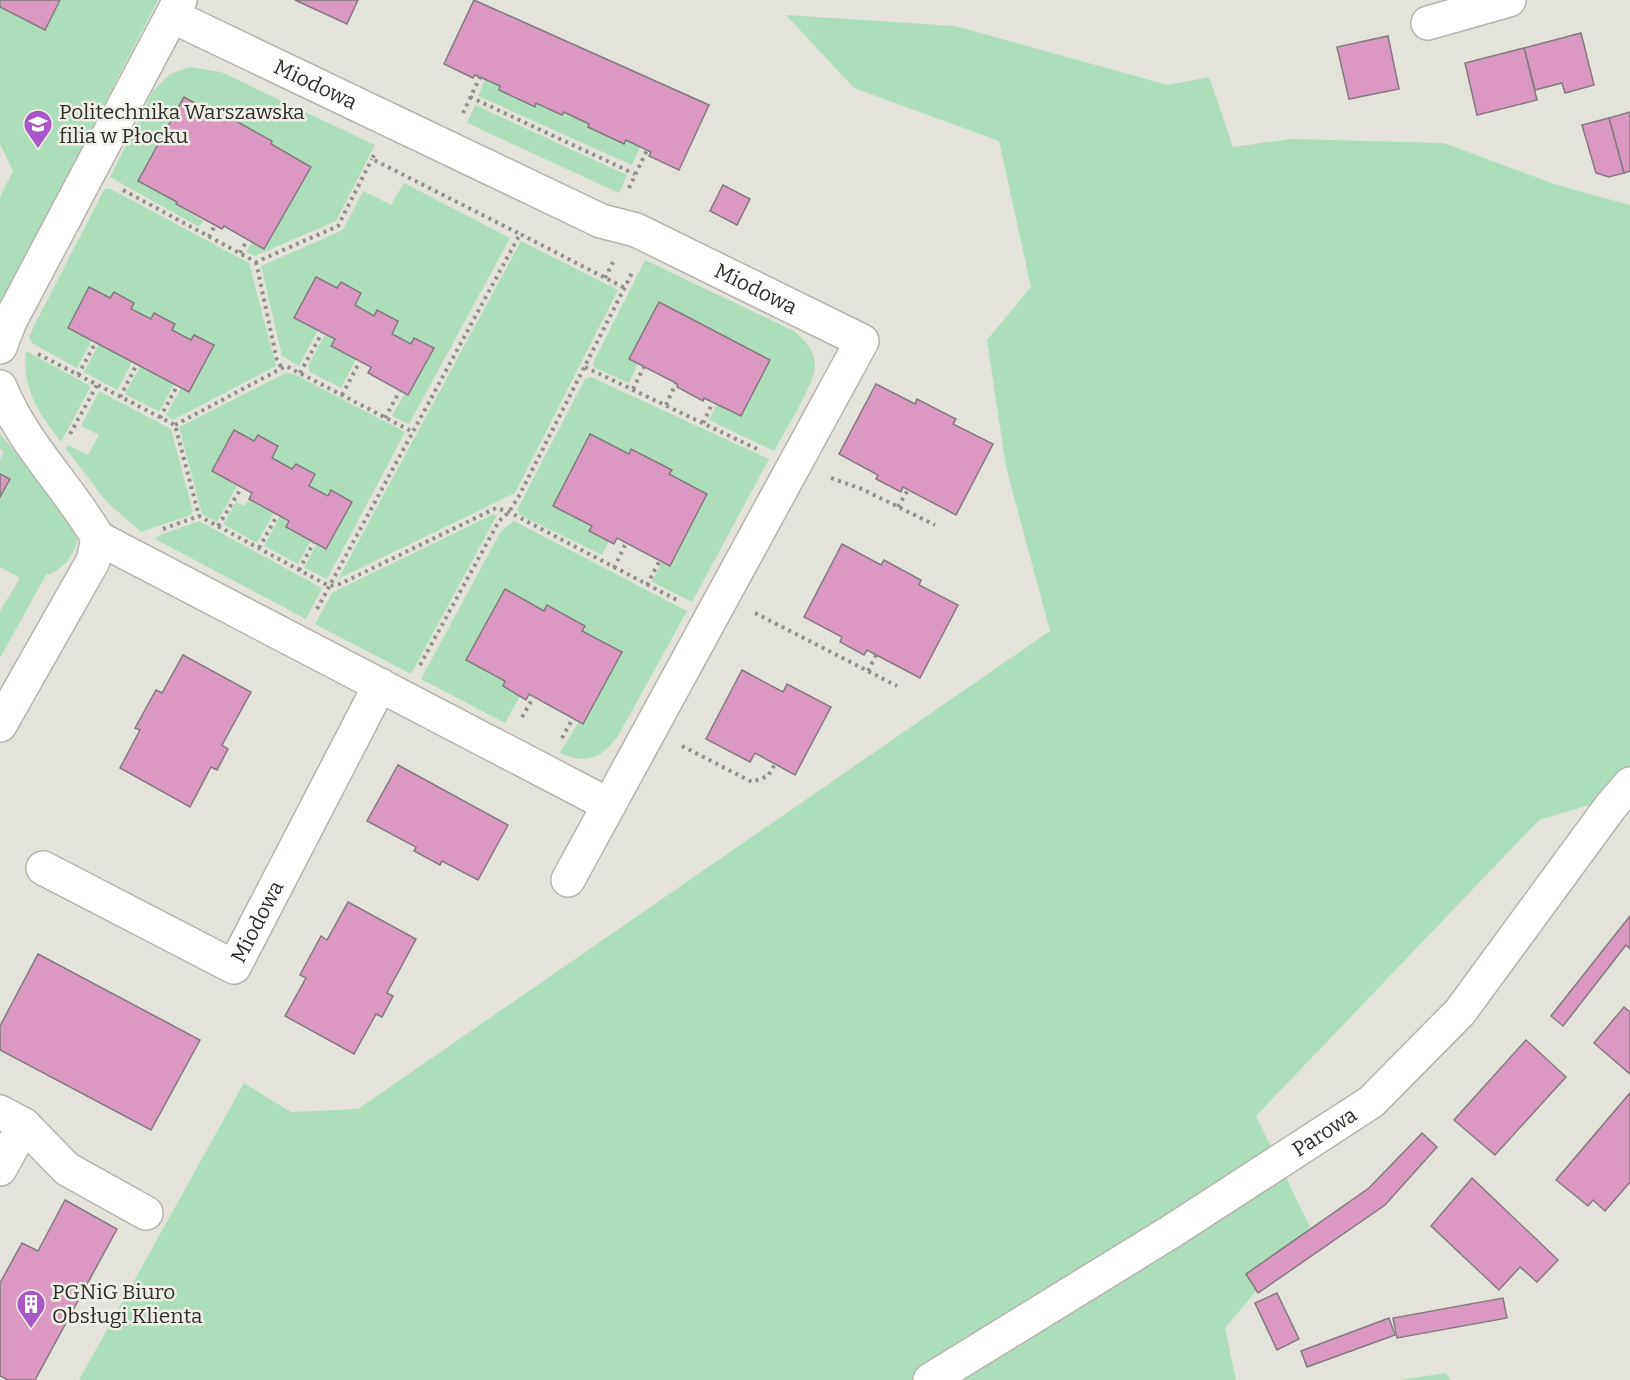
<svg xmlns="http://www.w3.org/2000/svg" width="1630" height="1380" font-family="Bitter,serif">
	<style>
		.green { fill: #addebb }
		.building { fill: #db98c1; stroke: #827b7f; stroke-width: 1.5 }
		.lines { fill: none; stroke-linecap: round; stroke-linejoin: round }
		.minor-casing { stroke: #b4b3ac; stroke-width: 36 }
		.path { stroke: #90908a; stroke-width: 4; stroke-dasharray: 3 4.5; stroke-linecap: butt }
		.minor { stroke: #fff; stroke-width: 33 }
		.labels { text-anchor: middle; dominant-baseline: central; stroke-width: 5; stroke-linejoin: round; paint-order: stroke }
		.street-label { font-size: 21px; fill: #2e2e2b; stroke: #f1f0e8 }
		.poi-label { font-size: 21px; fill: #2e2e2b; stroke: #f1f0e8; text-anchor: start }
	</style>
	<rect width="100%" height="100%" fill="#e4e3db"/>
	<!-- green -->
	<g class="green">
		<path d="M60,0H158L0,306V197L13,171L0,144V7L44,30Z"/>
		<path d="M786,15L955,26L1168,85L1209,77L1233,147L1291,139L1444,143L1557,185L1630,205V793L1539,820L1256,1116L1310,1227L1225,1328L1236,1380H79L244,1083L291,1112L358,1109L1050,631L1006,467L987,340L1031,287L999,141L854,88Z"/>
		<path d="M190,67L221,72L375,145L336,221L255,256L246,252L252,242L264,249L310,167L271,144L272,141L226,115L176,204L203,221L199,227L110,177L153,91L170,74Z"/>
		<path d="M485,80L500,86L499,90L534,107L536,103L562,115L564,112L589,124L588,127L624,144L626,140L640,147L632,165L478,96Z"/>
		<path d="M475,105L627,175L619,193L467,123Z"/>
		<path d="M404,183L510,238L409,424L392,416L405,393L409,395L434,348L414,338L411,344L392,334L398,321L377,310L374,316L355,305L361,292L341,282L337,288L316,277L295,317L318,330L299,366L282,356L261,266L343,230L363,191L391,205Z"/>
		<path d="M109,188L249,263L276,366L173,420L166,415L181,388L189,392L213,345L194,335L191,340L172,330L175,324L155,313L151,319L131,309L134,302L114,292L110,298L90,287L68,328L92,340L77,368L32,343L29,337L35,324L104,190Z"/>
		<path d="M521,241L618,290L515,493L338,579Z"/>
		<path d="M645,260L794,331C805,341 815,350 815,366C815,383 784,433 774,451L709,420L717,404L741,416L770,360L659,303L630,359L638,363L629,383L595,368L593,363Z"/>
		<path d="M325,334L335,339L331,346L356,359L341,388L310,372L308,366Z"/>
		<path d="M99,344L132,362L117,390L84,372Z"/>
		<path d="M26,351L89,385L90,388L61,442C39,413 22,390 26,351Z"/>
		<path d="M140,366L174,384L159,412L125,394Z"/>
		<path d="M286,373L294,374L405,432L327,579L304,568L317,543L327,549L352,502L331,490L328,496L309,486L315,474L296,464L292,469L272,458L278,445L258,435L254,441L234,430L212,471L238,484L217,522L202,514L179,427Z"/>
		<path d="M591,377L769,459L692,602L652,582L662,562L671,566L707,494L669,474L671,470L631,449L629,454L590,434L592,526L589,531L609,541L602,555L520,515L517,510L585,379Z"/>
		<path d="M99,391L171,429L193,512L191,515L141,532L107,502L66,449L68,445L88,455L99,435L81,426Z"/>
		<path d="M0,434L64,509C69,517 76,525 77,535C78,553 61,572 46,575L0,658V611L20,578L0,567V497L10,479L0,474V460L4,452L0,449Z"/>
		<path d="M249,499L274,513L257,543L223,524L236,502L244,506Z"/>
		<path d="M494,514L497,515L411,674L315,624L333,592Z"/>
		<path d="M280,516L311,540L298,564L264,546Z"/>
		<path d="M199,521L322,588L306,619L155,539L158,536Z"/>
		<path d="M514,521L687,611L618,736C602,758 586,765 560,753L621,652L582,631L585,626L548,605L544,611L505,590L467,660L505,681L503,686L520,696L505,723L421,679L501,531Z"/>
		<path d="M1446,1373L1450,1380H1400Z"/>
	</g>
	<!-- building -->
	<g class="building">
		<path d="M0,0H60L45,30L0,7Z"/>
		<path d="M295,0H358L347,24Z"/>
		<path d="M474,0L709,105L679,170L649,156L651,152L626,140L624,144L588,127L589,124L564,112L562,115L536,103L535,107L499,90L500,86L480,77L475,75L473,78L444,64Z"/>
		<path d="M1581,33L1594,85L1565,93L1562,83L1535,90L1524,48Z"/>
		<path d="M1388,36L1399,89L1349,99L1337,47Z"/>
		<path d="M1524,48L1537,100L1477,115L1465,63Z"/>
		<path d="M184,97L223,119L225,115L272,141L271,144L311,167L264,249L224,226L222,229L176,204L177,202L138,181Z"/>
		<path d="M1630,112V171L1624,173L1609,118Z"/>
		<path d="M1609,118L1624,173L1609,177L1596,173L1582,125Z"/>
		<path d="M723,185L750,199L737,225L710,211Z"/>
		<path d="M316,277L337,288L341,282L361,293L355,305L374,316L377,310L398,321L392,334L411,344L414,338L434,348L408,395L368,373L371,367L331,346L335,339L294,318Z"/>
		<path d="M89,287L110,298L114,292L134,303L131,309L151,319L154,313L175,324L172,330L191,340L194,335L214,345L189,392L68,328Z"/>
		<path d="M659,302L770,360L741,416L704,398L703,401L677,387L678,384L629,359Z"/>
		<path d="M876,384L915,404L917,399L956,419L953,424L993,444L956,515L903,487L901,492L876,479L878,475L839,454Z"/>
		<path d="M234,430L254,441L258,435L278,446L272,458L292,469L296,464L315,474L309,486L328,496L331,490L352,502L326,549L286,527L289,521L249,499L252,493L212,471Z"/>
		<path d="M590,434L629,454L631,449L672,470L669,474L707,494L670,566L617,538L614,544L589,531L592,526L553,506Z"/>
		<path d="M0,474L10,479L0,497Z"/>
		<path d="M842,544L881,565L884,560L921,580L919,585L958,605L920,678L867,650L864,655L840,642L842,637L804,617Z"/>
		<path d="M505,589L544,611L547,605L585,626L582,631L622,652L583,724L529,694L526,700L503,686L505,681L466,660Z"/>
		<path d="M183,655L251,692L222,745L228,749L217,770L211,767L190,807L120,768L140,730L135,728L156,690L162,693Z"/>
		<path d="M742,670L783,692L787,684L831,707L795,775L755,753L750,762L706,739Z"/>
		<path d="M398,765L508,825L478,880L442,861L440,865L414,851L416,847L367,821Z"/>
		<path d="M348,902L416,939L387,993L393,996L382,1017L376,1014L354,1054L285,1016L306,978L300,975L321,936L327,940Z"/>
		<path d="M1630,916V949L1626,945L1563,1026L1551,1016Z"/>
		<path d="M38,954L200,1040L151,1130L0,1050V1026Z"/>
		<path d="M1624,1007L1630,1012V1074L1594,1043Z"/>
		<path d="M1526,1040L1566,1077L1495,1155L1454,1120Z"/>
		<path d="M1630,1093V1182L1605,1211L1593,1200L1588,1206L1556,1180Z"/>
		<path d="M1422,1133L1437,1147L1385,1205L1258,1293L1246,1274L1369,1188Z"/>
		<path d="M1472,1178L1558,1260L1537,1282L1520,1267L1499,1290L1431,1226Z"/>
		<path d="M65,1200L117,1229L35,1380H8L0,1376V1283L22,1243L38,1251Z"/>
		<path d="M1277,1293L1299,1339L1277,1350L1255,1303Z"/>
		<path d="M1503,1298L1507,1318L1397,1338L1393,1318Z"/>
		<path d="M1389,1318L1395,1335L1307,1367L1301,1351Z"/>
	</g>
	<g class="lines">
		<!-- minor casing -->
		<g class="minor-casing">
			<g id="minor">
				<path id="s1" d="M172,16L601,221L636,230L862,341L568,880"/>
				<path d="M1428,23L1509,0"/>
				<path d="M0,347L10,321L180,0"/>
				<path d="M0,387C23,444 68,486 98,538L93,561L0,725"/>
				<path d="M98,538L609,805"/>
				<path id="s2" d="M43,868L234,967L380,685"/>
				<path d="M0,1112L24,1125L0,1169"/>
				<path d="M24,1125L67,1169L146,1213"/>
				<path id="s3" d="M930,1380L1172,1231L1371,1102L1460,1012L1611,806L1630,784"/>
			</g>
		</g>
		<!-- path -->
		<g class="path">
			<path d="M470,97L635,174"/>
			<path d="M463,113L480,77"/>
			<path d="M374,155L372,159L520,234"/>
			<path d="M629,188L647,150"/>
			<path d="M123,190L256,262L338,226L372,159"/>
			<path d="M209,237L215,225"/>
			<path d="M240,253L247,240"/>
			<path d="M256,262L277,361L282,368"/>
			<path d="M605,278L613,262"/>
			<path d="M38,354L175,425L199,516"/>
			<path d="M585,367L759,450"/>
			<path d="M300,373L322,333"/>
			<path d="M78,375L96,342"/>
			<path d="M633,389L644,367"/>
			<path d="M342,395L360,361"/>
			<path d="M120,397L137,364"/>
			<path d="M666,405L676,383"/>
			<path d="M160,418L177,386"/>
			<path d="M385,418L400,390"/>
			<path d="M703,423L713,402"/>
			<path d="M175,425L286,366L413,432"/>
			<path d="M70,434L97,385"/>
			<path d="M831,478L862,489L935,525"/>
			<path d="M898,507L908,490"/>
			<path d="M218,526L242,487"/>
			<path d="M163,529L199,516L329,586L340,584L496,508L509,512L677,600"/>
			<path d="M259,548L278,514"/>
			<path d="M614,568L626,543"/>
			<path d="M299,570L314,542"/>
			<path d="M647,585L660,560"/>
			<path d="M317,609L520,234L625,288"/>
			<path d="M755,613L897,686"/>
			<path d="M420,665L499,521L509,512L519,496L633,271"/>
			<path d="M868,671L876,655"/>
			<path d="M522,717L534,696"/>
			<path d="M562,738L573,718"/>
			<path d="M682,746L752,782L768,776L775,764"/>
		</g>
		<!-- minor -->
		<use href="#minor" class="minor"/>
	</g>
	<!-- icons -->
	<defs>
		<g id="university-pin" transform="scale(1.5)"><path d="M0 17L-7.5 6A9.5 9.5 0 1 1 7.5 6Z" fill="#a956c6" stroke="#f1f0e8"/><path d="M0-5L7-2L0 1L-7-2ZM-4 1L0 2.5L4 1V4Q0 6-4 4Z" fill="#fff"/></g>
		<g id="building-pin" transform="scale(1.5)"><path d="M0 17L-7.5 6A9.5 9.5 0 1 1 7.5 6Z" fill="#a956c6" stroke="#f1f0e8"/><path d="M-4-6H4V6H1V3H-1V6H-4ZM-2.5-4.3h1.7v1.8h-1.7ZM.8-4.3h1.7v1.8H.8ZM-2.5-1h1.7V.8h-1.7ZM.8-1h1.7V.8H.8Z" fill="#fff"/></g>
	</defs>
	<g fill-rule="evenodd">
		<use href="#university-pin" x="38" y="124"/>
		<use href="#building-pin" x="31" y="1304"/>
	</g>
	<g class="labels">
		<!-- street labels -->
		<g class="street-label">
			<text stroke="none"><textPath href="#s1" startOffset="159">Miodowa</textPath></text>
			<text stroke="none"><textPath href="#s1" startOffset="645">Miodowa</textPath></text>
			<text stroke="none"><textPath href="#s2" startOffset="266">Miodowa</textPath></text>
			<text stroke="none"><textPath href="#s3" startOffset="466">Parowa</textPath></text>
		</g>
		<!-- poi labels -->
		<g class="poi-label">
			<text x="59" y="112">Politechnika Warszawska<tspan x="59" dy="24">filia w Płocku</tspan></text>
			<text x="52" y="1292">PGNiG Biuro<tspan x="52" dy="24">Obsługi Klienta</tspan></text>
		</g>
	</g>
</svg>
